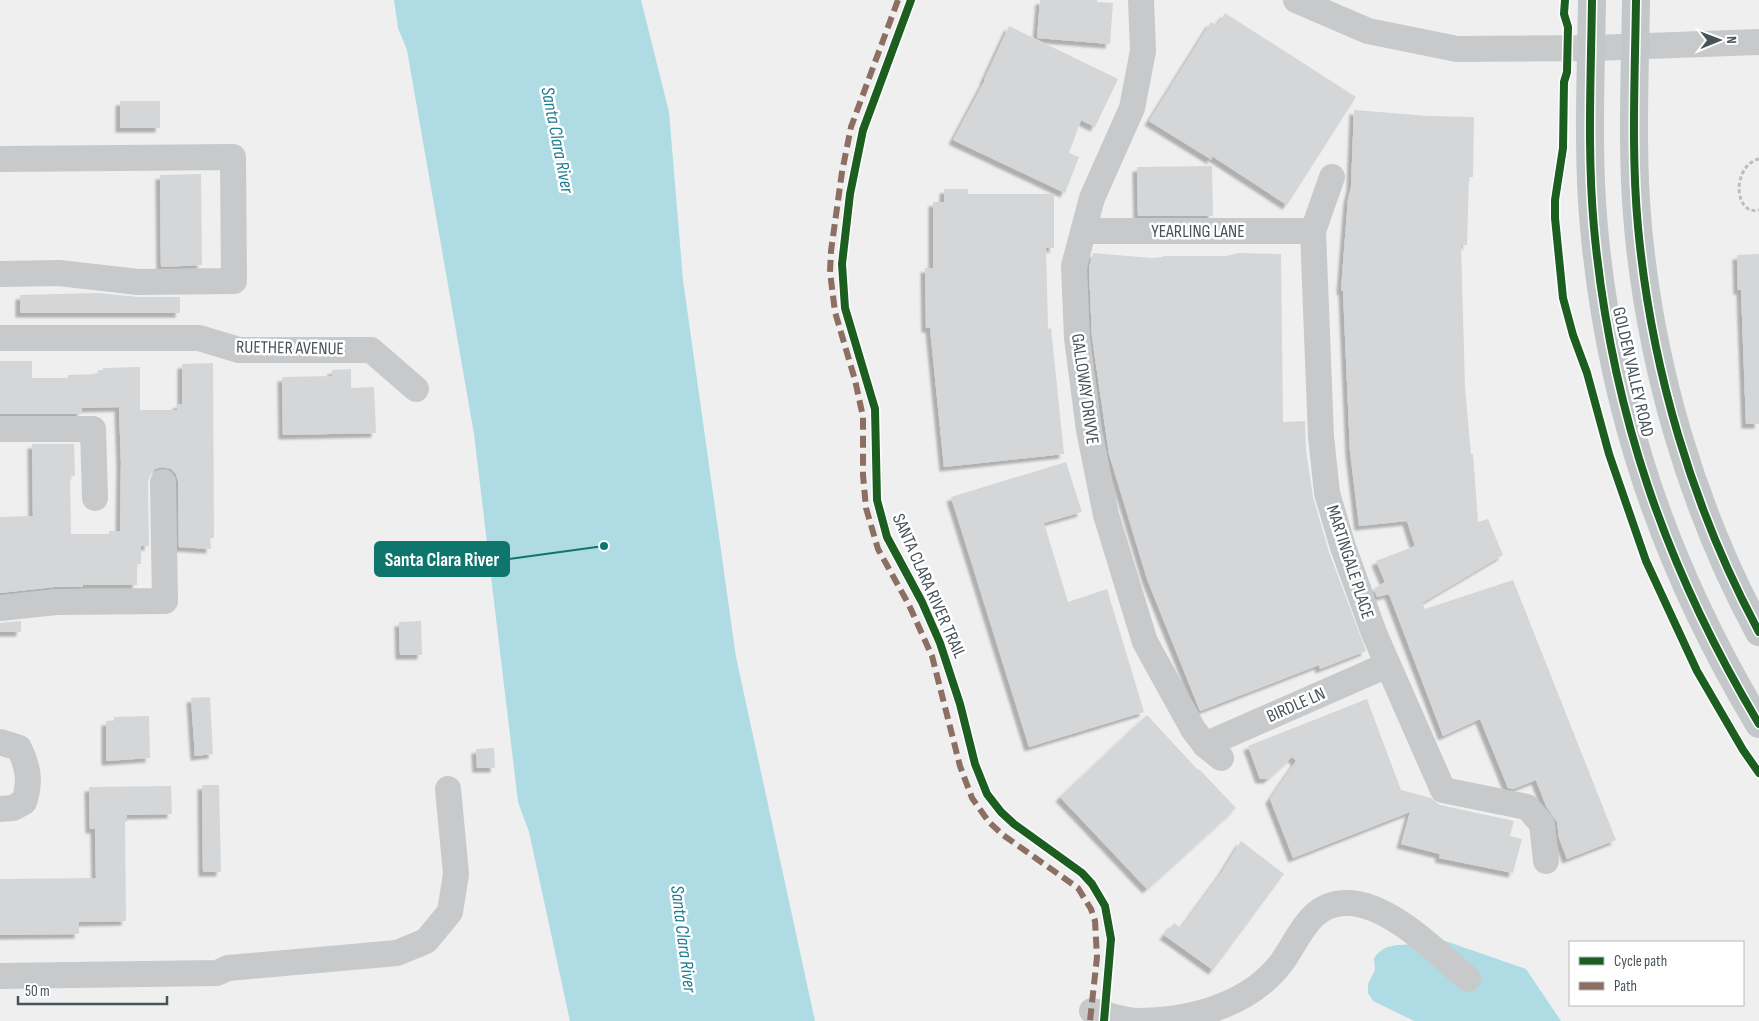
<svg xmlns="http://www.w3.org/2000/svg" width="1759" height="1021" font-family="'Sofia Sans Condensed',sans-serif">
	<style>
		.water { fill: #afdce4 }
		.building { fill: #d5d6d8; filter: url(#shadow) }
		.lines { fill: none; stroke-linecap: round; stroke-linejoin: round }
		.path { stroke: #b7c1be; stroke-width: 3; stroke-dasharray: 4 2.5; stroke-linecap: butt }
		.minor { stroke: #c7c9ca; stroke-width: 26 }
		.major { stroke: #c4c7ca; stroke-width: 28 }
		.quiet { stroke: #8d6e63; stroke-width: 6; stroke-dasharray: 12 6; stroke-linecap: butt }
		.cycleway-casing { stroke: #fff; stroke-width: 11 }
		.cycleway { stroke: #1b5e20; stroke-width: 8 }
		.labels { text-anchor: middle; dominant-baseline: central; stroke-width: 5; stroke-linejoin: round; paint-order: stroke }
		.street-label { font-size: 18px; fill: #485259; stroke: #fff }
		.water-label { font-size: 19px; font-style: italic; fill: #1d7d90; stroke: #fff }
		.leader { fill: none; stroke: #0f766e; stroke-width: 2 }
		.callout-dot { fill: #0f766e; stroke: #fff; stroke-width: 2 }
		.callout { fill: #0f766e; stroke: #0f766e; stroke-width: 2 }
		.callout-label { font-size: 19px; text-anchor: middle; font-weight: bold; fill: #fff }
	</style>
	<defs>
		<filter id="shadow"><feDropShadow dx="-4.5" dy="4.5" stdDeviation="1" flood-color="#0004"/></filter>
	</defs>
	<rect width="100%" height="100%" fill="#efefef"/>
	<!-- water -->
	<g class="water">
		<path d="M394,0H641L669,112L683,280L736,657L815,1021H570L529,832L518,802L474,434L407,50L398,28Z"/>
		<path d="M1431,936L1526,969L1561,1021H1414L1373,1001L1368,993V984L1375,970L1374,958C1385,943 1396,946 1412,944C1418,944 1425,939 1431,936Z"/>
	</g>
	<!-- building -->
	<g class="building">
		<path d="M1040,0H1097V2L1113,3L1110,44L1037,38Z"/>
		<path d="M1225,13L1356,97L1287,205L1212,156V160L1149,121L1211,22L1217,25Z"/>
		<path d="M1009,26L1118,79L1095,127L1081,120L1069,153L1079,157L1065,193L953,140L985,80H984Z"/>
		<rect x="120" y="101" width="40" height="27"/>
		<path d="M1354,110L1429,116L1474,117L1473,177H1469L1467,245H1461L1465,387L1471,454H1473L1478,522L1488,519L1503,555L1422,603L1425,609L1513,580L1616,840L1567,859L1559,838L1557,822L1546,806L1536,780L1513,789L1508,788L1480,719L1443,736L1389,594L1377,597L1374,589L1385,582L1376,561L1415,546L1407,521L1359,526L1350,451L1343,291L1341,290L1348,199L1351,187Z"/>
		<path d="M1212,166L1213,216H1138L1137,167Z"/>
		<path d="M201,174L202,265L161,267L160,175Z"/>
		<path d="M944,189H968V194H1054V248H1046L1048,329L1051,328L1064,454L944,467L930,328H926L925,268H933V202H944Z"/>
		<path d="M1093,253L1152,258L1163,257V256H1226L1239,253L1281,254L1283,422L1305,421L1306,450L1313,497L1329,552L1366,651L1320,669L1319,665L1200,711L1147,579L1109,454L1092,337L1089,268Z"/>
		<path d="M1759,254V424H1746L1741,290H1738L1737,255Z"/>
		<path d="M98,293L138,297H180V313H20V295Z"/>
		<path d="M0,361H32V378H68V375L98,374V370H103V368L140,367V410H177V404H182V364L213,363L214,538H210L211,549L179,547L178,481L176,474L171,469L162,467L155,469L150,475L148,482L149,546H141V564H137V585H83V587H54L0,593V517L33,516L32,444H74L75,476H70L71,534H109V531H120L121,463L119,407L82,408V414H0Z"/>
		<path d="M351,369V388L374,387L376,433L283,435L282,377L332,376V370Z"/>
		<path d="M1066,462L1082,512L1044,523L1068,602L1107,589L1144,712L1029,747L951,497Z"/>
		<path d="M21,621V632H0V623Z"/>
		<path d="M421,621L422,655H400L399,622Z"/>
		<path d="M210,697L213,754L195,756L191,698Z"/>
		<path d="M1367,699L1401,790L1431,798L1440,805L1514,821L1510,836L1522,839L1513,873L1439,858L1440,854L1401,844L1410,812L1293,858L1270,799L1296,761L1292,757L1268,779H1260L1248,746Z"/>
		<path d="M1147,715L1198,770L1199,769L1236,808L1147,889L1060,797Z"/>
		<path d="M149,716L150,758L106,761V721H114V717Z"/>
		<path d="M494,748L495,768H477L476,749Z"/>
		<path d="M202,785H219L221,872H203Z"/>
		<path d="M171,786L172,814L127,815V822H125L126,921L79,922V934L0,935V879L96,878L95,829H90L89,787Z"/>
		<path d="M1241,841L1284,874L1213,970L1164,935L1174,923L1181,928L1222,872Z"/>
	</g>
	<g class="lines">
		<!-- path -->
		<path class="path" d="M1759,159C1732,165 1733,216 1759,210"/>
		<!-- minor -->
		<g class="minor">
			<path d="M1141,0L1143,51L1132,108L1092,198L1074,266L1077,338L1089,430L1106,515L1145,642L1193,729L1205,745L1221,758"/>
			<path d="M1296,0L1368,31L1457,49L1592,48L1759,42"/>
			<path d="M0,159L233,157L234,281L138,282L59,273L0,274"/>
			<path d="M1332,177L1313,231L1321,437L1327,493L1343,547L1374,633L1443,790L1527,807L1542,824L1546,861"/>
			<path d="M1084,231H1313"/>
			<path d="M0,338H199L239,350H371L416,389"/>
			<path d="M0,429H93L95,498"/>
			<path d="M0,608L56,602L165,601L163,482"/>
			<path d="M0,742L19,748C28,766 31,782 24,802L13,808L0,809"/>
			<path d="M1205,745L1387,665"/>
			<path d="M0,976L217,973L228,968L397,953L426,941L450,912L456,874L448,789"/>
			<path d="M1092,1011C1106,1014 1121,1020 1136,1021C1189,1021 1249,1006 1282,962C1300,937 1309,904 1345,903C1387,901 1438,953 1468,979"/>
		</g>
		<!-- major -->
		<g class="major">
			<path d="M1592,0C1591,76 1587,152 1594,228C1611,410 1665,567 1759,724"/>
			<path d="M1636,0C1635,76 1631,152 1638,227C1651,367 1692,508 1759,632"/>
		</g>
		<!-- quiet -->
		<path class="quiet" d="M898,0L851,127L842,172L831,251L830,272L835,312L855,380L863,417V475L866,508L878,549L909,605L932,656L960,766L972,798L989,822L1003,835L1078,888L1091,909L1095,921L1097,957L1090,1021"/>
		<!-- cycleway casing -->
		<g class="cycleway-casing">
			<g id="cycleway">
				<path d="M911,0L863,130L850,194L842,264L845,308L875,409L877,500L887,537L922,602L940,643L960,704L975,764L987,794L1001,812L1014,824L1082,873L1092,884L1105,906L1111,939L1104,1021"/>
				<path d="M1565,0L1564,14L1568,27L1567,72L1564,82L1563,148L1555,200V218L1563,298L1573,335L1587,373L1609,454L1646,561L1697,671L1743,750L1759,773"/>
				<path d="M1592,0C1591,76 1587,152 1594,228C1611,410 1665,567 1759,724"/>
				<path d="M1636,0C1635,76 1631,152 1638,227C1651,367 1692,508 1759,632"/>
			</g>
		</g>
		<!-- cycleway -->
		<use href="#cycleway" class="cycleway"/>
	</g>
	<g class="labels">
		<!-- street labels -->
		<g class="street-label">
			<text x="1198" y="231">YEARLING LANE</text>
			<text transform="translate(290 348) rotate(1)">RUETHER AVENUE</text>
			<text transform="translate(1633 372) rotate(77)">GOLDEN VALLEY ROAD</text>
			<text transform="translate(1085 389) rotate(82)">GALLOWAY DRIVVE</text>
			<text transform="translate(1350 562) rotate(72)">MARTINGALE PLACE</text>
			<text transform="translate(929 586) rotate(66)">SANTA CLARA RIVER TRAIL</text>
			<text transform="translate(1296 705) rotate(-24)">BIRDLE LN</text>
		</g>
		<!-- water labels -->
		<g class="water-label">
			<text transform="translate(557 140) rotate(79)">Santa Clara River</text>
			<text transform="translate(683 939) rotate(83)">Santa Clara River</text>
		</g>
	</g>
	<!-- callouts -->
	<path class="leader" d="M604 546L509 559"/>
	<circle class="callout-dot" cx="604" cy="546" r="5"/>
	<rect class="callout" x="375" y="542" width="134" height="34" rx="5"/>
	<g class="callout-label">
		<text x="442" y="566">Santa Clara River</text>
	</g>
	<!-- legend -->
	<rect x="1569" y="941" width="175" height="65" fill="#ffffff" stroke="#b6babd"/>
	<rect x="1579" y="957" width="25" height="8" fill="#1b5e20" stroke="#b6babd"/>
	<text x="1614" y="966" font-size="15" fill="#485259">Cycle path</text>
	<rect x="1579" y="982" width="25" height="8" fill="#8d6e63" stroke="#b6babd"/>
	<text x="1614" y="991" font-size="15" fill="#485259">Path</text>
	<!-- north arrow -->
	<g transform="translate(1719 40) rotate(89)" stroke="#ffffff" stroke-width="4" paint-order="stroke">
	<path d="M0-4L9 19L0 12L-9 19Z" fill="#485259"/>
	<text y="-8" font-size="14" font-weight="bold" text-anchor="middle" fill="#485259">N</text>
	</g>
	<!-- scale -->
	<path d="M18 996v8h149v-8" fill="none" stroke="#485259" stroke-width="2.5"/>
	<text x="25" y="996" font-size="15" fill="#485259" stroke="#ffffff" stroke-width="4" paint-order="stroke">50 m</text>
</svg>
